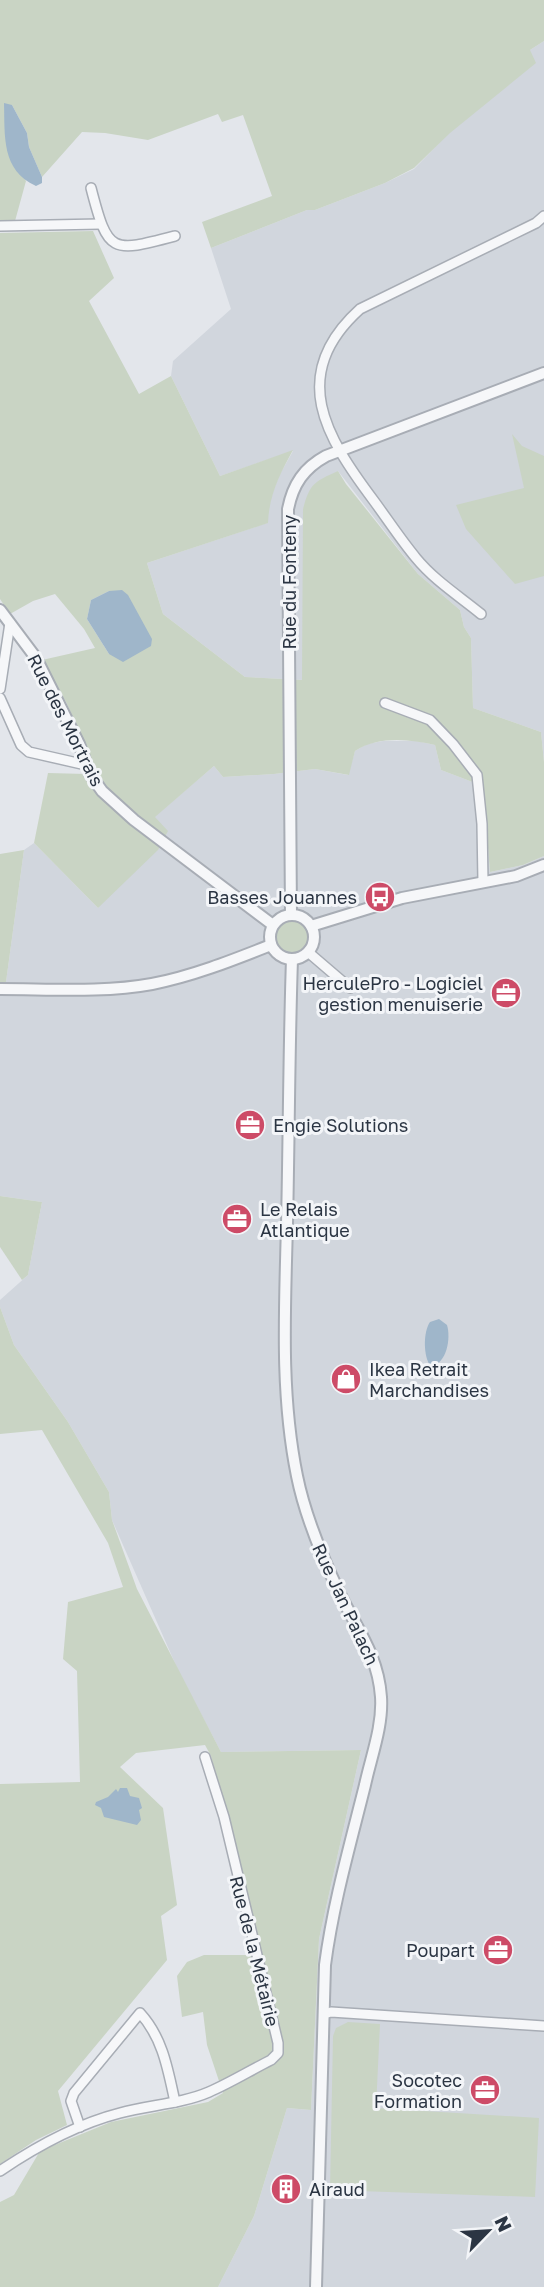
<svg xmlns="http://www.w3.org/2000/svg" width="544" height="2287" font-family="'Golos Text',sans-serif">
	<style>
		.built { fill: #d1d6dd }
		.green { fill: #c9d4c4; fill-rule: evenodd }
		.water { fill: #9fb6ca }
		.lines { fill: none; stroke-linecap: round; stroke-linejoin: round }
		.minor-casing { stroke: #a8adb5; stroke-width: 12 }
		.tertiary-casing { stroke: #a8adb5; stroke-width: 14 }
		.minor { stroke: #f6f7f9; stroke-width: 9 }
		.tertiary { stroke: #f6f7f9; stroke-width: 10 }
		.labels { text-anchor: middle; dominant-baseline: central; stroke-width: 6; stroke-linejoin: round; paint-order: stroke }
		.street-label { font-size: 18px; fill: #2b3543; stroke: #f3f5f8 }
		.poi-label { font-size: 18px; fill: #2b3543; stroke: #f3f5f8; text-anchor: end }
	</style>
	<rect width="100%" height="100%" fill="#e3e6eb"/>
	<!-- built -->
	<g class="built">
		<path d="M544,41V762L541,732L473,708L471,638L464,627L460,610L418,574L338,471L303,509V680L245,677L163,614L147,563L267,523L269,502L279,476L293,451L220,476L171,376L173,361L231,309L211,248L307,210H315L385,183L414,169L530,50Z"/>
		<path d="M383,741H417L435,745L441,770L483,786L490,872L523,865L544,856V2287H218L254,2216L287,2108L311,2110L319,1939L361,1750L221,1752L178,1670L112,1520L109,1492L68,1422L14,1345L0,1307V1300L28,1275L42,1202L0,1196V983L6,982L24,850L34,843L98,908L154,817L214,766L223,777L274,774L315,769L348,775L355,751L367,744Z"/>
	</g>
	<!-- green -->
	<g class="green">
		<path d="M0,0H544V41L530,50L536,63L450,133L414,168L385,183L315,210H307L211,248L202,222L272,196L243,115L222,122L218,114L148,140L105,133L82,132L42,177L29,147L27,133L12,105L13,164L26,181L15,221L0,222Z"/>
		<path d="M93,231L114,278L89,301L139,394L171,376L220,476L293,450C280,474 269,495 268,523L147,563L163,614L245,677L302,680L303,509C310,483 314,482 338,471L346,484L418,574L460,610L464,627L471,638L473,708L541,732L544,762V856L523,865L490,872L483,786L441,770L435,745C409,739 378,736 355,751L349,775L315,769L274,774L223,777L214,766L155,817L168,831L158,850L98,908L34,843L48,773L86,774L89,753L66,702L42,660L95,648L84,629L55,594L33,601L10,614L0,599V233ZM109,591V654L87,619L91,600Z"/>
		<path d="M512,434L522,446L544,456V576L515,584L466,529L456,505L524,488Z"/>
		<path d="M24,850L6,982L0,983V854Z"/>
		<circle cx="292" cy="937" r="16"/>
		<path d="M0,1196L42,1202L28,1275L22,1280L0,1247Z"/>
		<path d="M0,1307L14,1345L68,1422L109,1492L112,1520L137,1589L221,1752L361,1750L319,1939L311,2110L287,2108L254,2216L218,2287H0V2202L14,2195L40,2151L111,2122L208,2102L223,2093L207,2045L203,2012L182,2017L177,1976L187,1962L204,1955H262L211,1756L205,1745L136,1753L120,1767L163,1808L177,1905L161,1916L167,1960L58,2091L67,2125L36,2140L0,2164V1784L80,1782L77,1671L63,1659L68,1602L123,1587L108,1543L42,1430L0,1434Z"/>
		<path d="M348,2022L380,2024L376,2108L539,2118L535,2197L330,2190L333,2036L336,2028Z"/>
	</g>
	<!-- water -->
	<g class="water">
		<path d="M4,103L12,105L27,133L29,147L42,177V183L36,186C1,170 5,136 4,103Z"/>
		<path d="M122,590L128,595L152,639L151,646L123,662L109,654L87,619L91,600L109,591Z"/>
		<path d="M439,1319L447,1325C451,1338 447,1363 431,1367C423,1357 423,1332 430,1322Z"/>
		<path d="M120,1788H127L130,1796L139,1798L142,1808L139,1810L141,1820L137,1825L104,1817L101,1808L95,1805L96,1802L108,1797L116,1789L118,1792Z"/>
	</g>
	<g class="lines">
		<!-- minor casing -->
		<g class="minor-casing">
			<g id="minor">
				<path d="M91,188C108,254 111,253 175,236"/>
				<path d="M0,226L100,224"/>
				<path d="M481,614C459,596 434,580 416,558C401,540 388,520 374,501C326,437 287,375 360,309L536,223L544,216"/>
				<path d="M0,689L10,623"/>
				<path d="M0,698L21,745L29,752L86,765"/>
				<path d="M385,703L430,720L453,744L477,775L482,824L483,882"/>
				<path d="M308,952L350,988"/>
				<path d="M324,2014L331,2012L544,2026"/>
				<path d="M80,2127L71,2101L74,2093L140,2013C163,2038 168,2070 175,2102"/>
				<path d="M0,2171C37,2146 77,2124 120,2113C149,2105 181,2104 209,2092C230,2083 251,2070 271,2060L278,2053V2043L224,1817L205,1757"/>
			</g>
		</g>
		<!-- tertiary casing -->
		<g class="tertiary-casing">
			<g id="tertiary">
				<path d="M0,610L36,658L79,744L90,774L102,791L134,820L273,925"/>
				<circle cx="292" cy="937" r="22"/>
				<path d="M291,915L288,509C293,484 304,468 326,456L544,373"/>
				<path d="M311,926L402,898L516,876L544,865"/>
				<path d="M292,959C289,1047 289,1136 287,1224C285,1308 280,1393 297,1476C305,1516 321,1554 338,1590C356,1628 378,1654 381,1697C383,1726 371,1757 365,1785C350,1845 333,1904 325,1965L316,2287"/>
				<path d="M0,989C50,989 103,993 152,984C193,976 233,960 271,945"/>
			</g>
		</g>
		<!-- minor -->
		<use href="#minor" class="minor"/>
		<!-- tertiary -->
		<use href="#tertiary" class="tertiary"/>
	</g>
	<!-- icons -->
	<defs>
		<g id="bus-disc" transform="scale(1.575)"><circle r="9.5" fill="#cd4b67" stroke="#f3f5f8"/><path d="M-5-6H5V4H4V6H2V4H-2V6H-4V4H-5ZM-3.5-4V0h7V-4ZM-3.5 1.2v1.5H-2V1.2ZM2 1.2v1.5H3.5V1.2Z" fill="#fff"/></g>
		<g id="office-disc" transform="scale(1.575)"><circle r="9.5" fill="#cd4b67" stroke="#f3f5f8"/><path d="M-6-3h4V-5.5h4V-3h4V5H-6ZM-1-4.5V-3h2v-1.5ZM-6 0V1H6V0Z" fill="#fff"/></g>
		<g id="shop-disc" transform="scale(1.575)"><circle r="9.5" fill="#cd4b67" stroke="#f3f5f8"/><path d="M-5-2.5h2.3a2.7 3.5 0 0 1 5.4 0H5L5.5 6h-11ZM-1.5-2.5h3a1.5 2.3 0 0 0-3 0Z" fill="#fff"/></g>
		<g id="building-disc" transform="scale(1.575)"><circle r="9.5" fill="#cd4b67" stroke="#f3f5f8"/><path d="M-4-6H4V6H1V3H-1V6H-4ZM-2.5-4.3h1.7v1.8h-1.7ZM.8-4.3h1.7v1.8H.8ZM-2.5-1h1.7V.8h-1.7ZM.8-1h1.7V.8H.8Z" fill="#fff"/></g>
	</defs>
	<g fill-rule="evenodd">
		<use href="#bus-disc" x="380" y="897"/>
		<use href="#office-disc" x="506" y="993"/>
		<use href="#office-disc" x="250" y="1125"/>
		<use href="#office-disc" x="237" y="1219"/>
		<use href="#shop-disc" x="346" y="1379"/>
		<use href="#office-disc" x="498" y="1950"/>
		<use href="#office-disc" x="485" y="2090"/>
		<use href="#building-disc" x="286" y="2189"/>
	</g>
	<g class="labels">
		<!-- street labels -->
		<g class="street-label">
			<text transform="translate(289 582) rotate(-90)">Rue du Fonteny</text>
			<text transform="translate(66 720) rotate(63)">Rue des Mortrais</text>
			<text transform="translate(346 1604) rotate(65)">Rue Jan Palach</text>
			<text transform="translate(255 1951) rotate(76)">Rue de la Métairie</text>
		</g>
		<!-- poi labels -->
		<g class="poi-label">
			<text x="357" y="897">Basses Jouannes</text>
			<text x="483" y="983">HerculePro - Logiciel<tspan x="483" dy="21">gestion menuiserie</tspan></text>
			<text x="273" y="1125" text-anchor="start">Engie Solutions</text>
			<text x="260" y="1209" text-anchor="start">Le Relais<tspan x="260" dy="21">Atlantique</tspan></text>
			<text x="369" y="1369" text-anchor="start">Ikea Retrait<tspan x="369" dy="21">Marchandises</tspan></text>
			<text x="475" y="1950">Poupart</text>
			<text x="462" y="2080">Socotec<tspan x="462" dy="21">Formation</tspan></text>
			<text x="309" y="2189" text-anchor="start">Airaud</text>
		</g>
	</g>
	<!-- north arrow -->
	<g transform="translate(488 2231) rotate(65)" stroke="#f3f5f8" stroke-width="5" paint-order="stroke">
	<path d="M0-5L12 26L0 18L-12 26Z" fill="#2b3543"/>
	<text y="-10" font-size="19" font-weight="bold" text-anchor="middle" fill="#2b3543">N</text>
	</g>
</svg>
